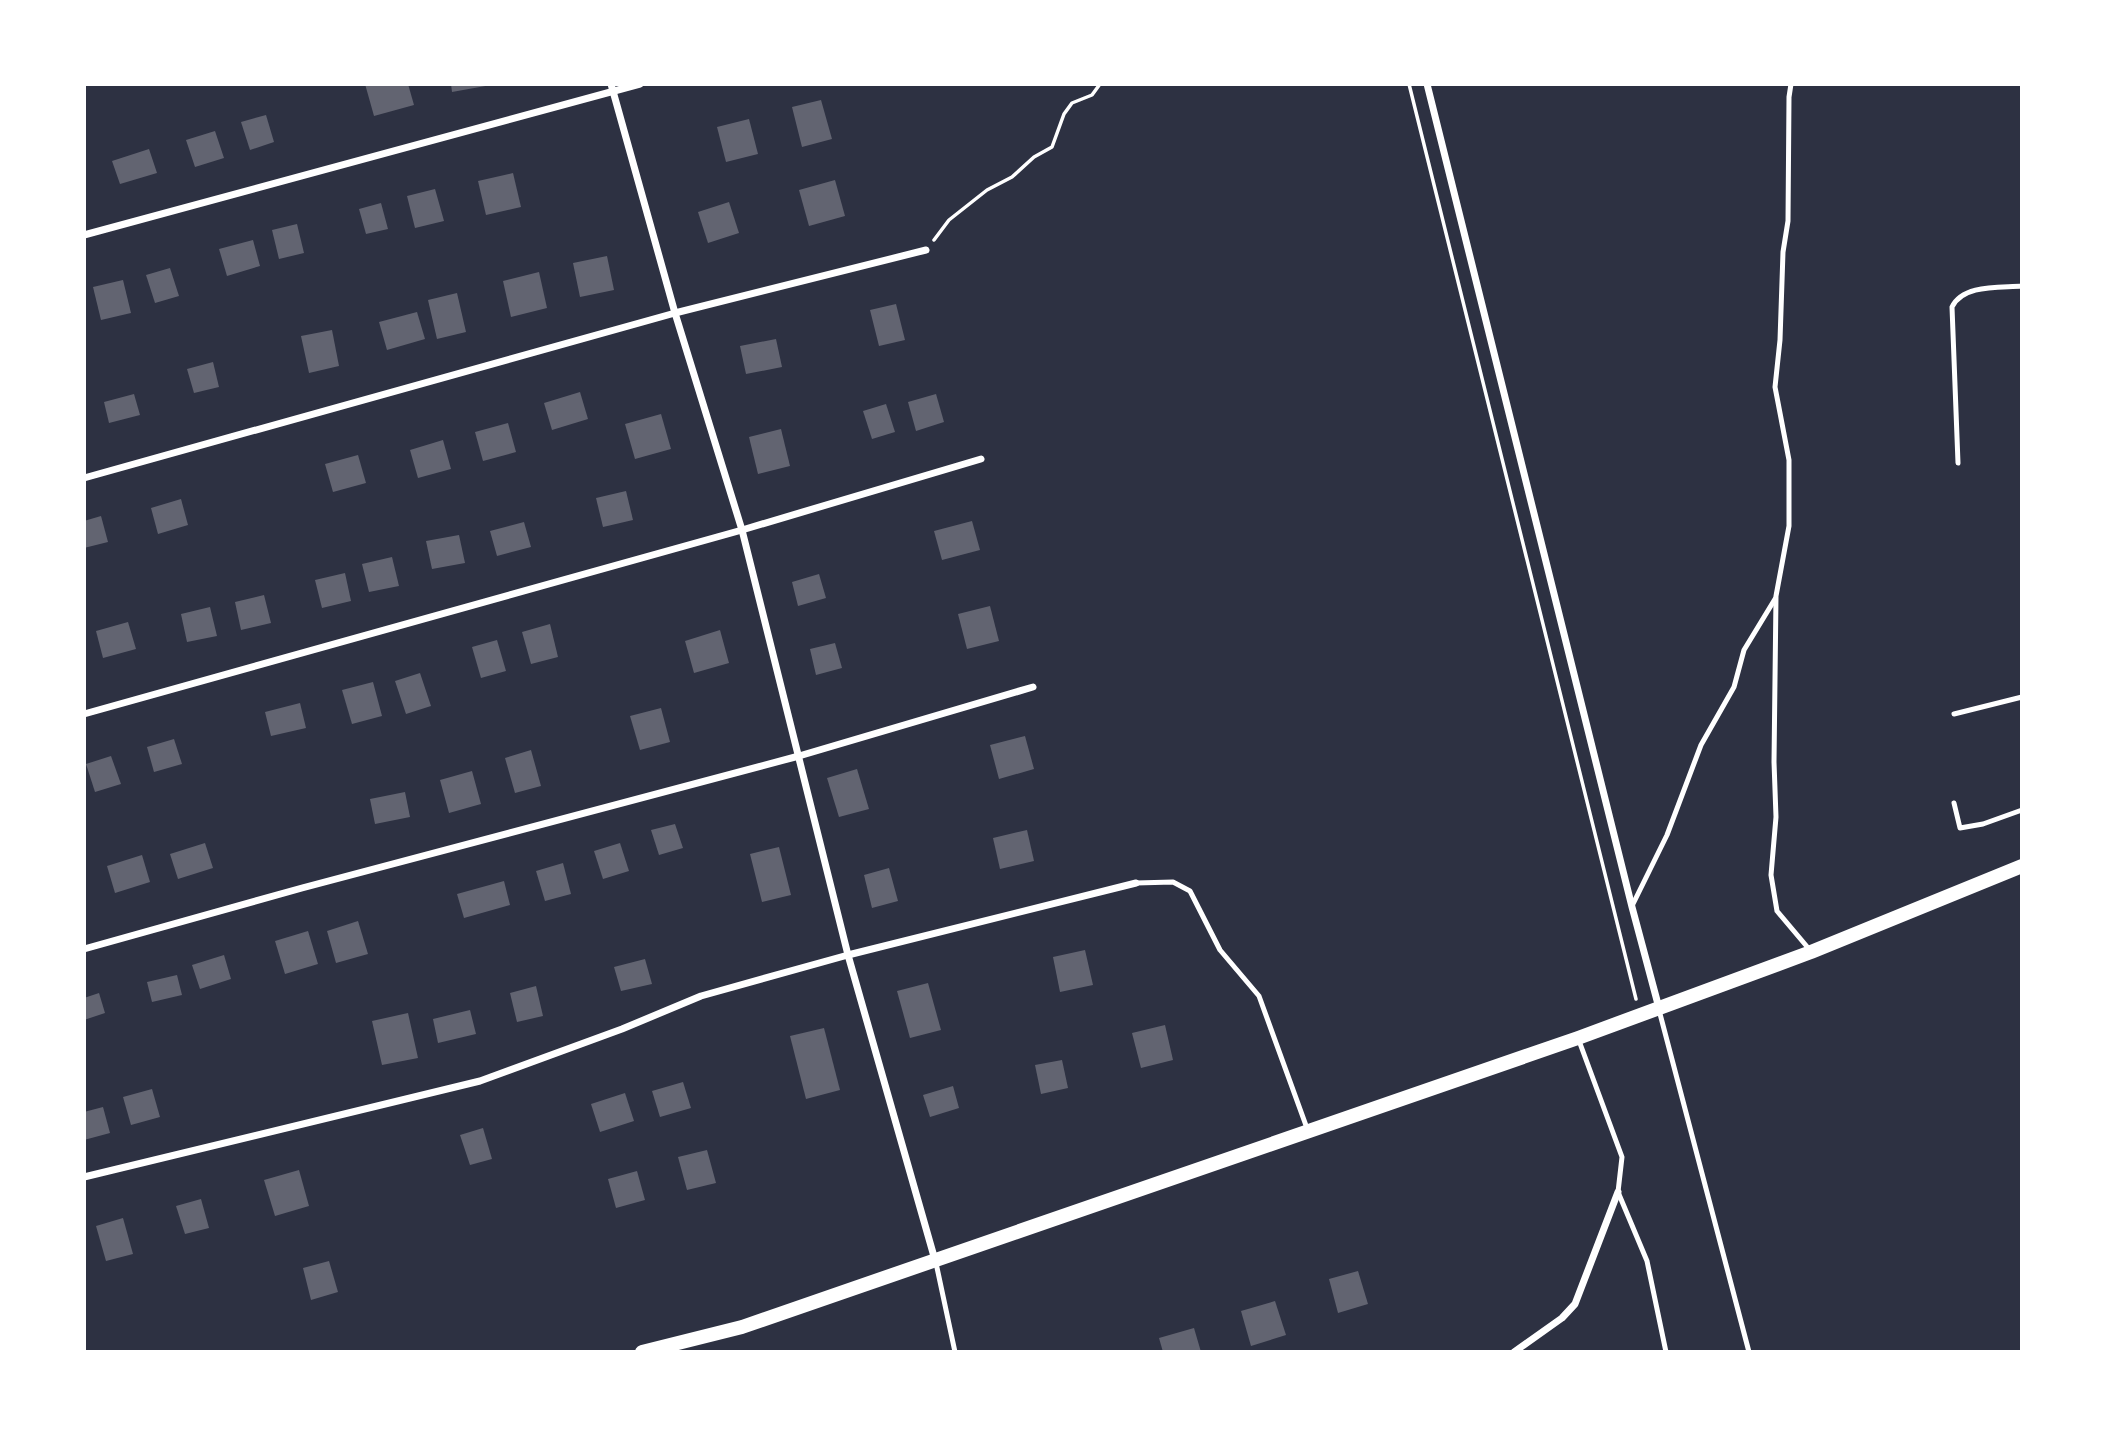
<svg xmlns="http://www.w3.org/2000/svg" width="2106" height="1436" font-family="Roboto,sans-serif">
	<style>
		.building { fill: #626471 }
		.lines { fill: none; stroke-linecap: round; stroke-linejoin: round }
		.path { stroke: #fff; stroke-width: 3.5 }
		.service { stroke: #fff; stroke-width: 5 }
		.minor { stroke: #fff; stroke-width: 7 }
		.secondary { stroke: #fff; stroke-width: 14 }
	</style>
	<rect width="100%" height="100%" fill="#2d3142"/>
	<!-- building -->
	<g class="building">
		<path d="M365,84H408L414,105L374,116Z"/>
		<path d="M451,84H490L491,85L452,92Z"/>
		<path d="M821,100L832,139L802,147L792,107Z"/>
		<path d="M266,115L274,142L250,150L241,122Z"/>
		<path d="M749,119L758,154L726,162L717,127Z"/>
		<path d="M215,131L224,158L195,167L186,140Z"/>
		<path d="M149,149L157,173L120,184L112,161Z"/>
		<path d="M513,173L521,207L486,215L478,181Z"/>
		<path d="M835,180L845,216L809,226L799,190Z"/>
		<path d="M435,189L444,221L415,228L407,196Z"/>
		<path d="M729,202L739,233L708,243L698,212Z"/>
		<path d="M381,203L388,229L366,234L359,209Z"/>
		<path d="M297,224L304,253L279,259L272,230Z"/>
		<path d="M253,240L260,266L227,276L219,249Z"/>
		<path d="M607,256L614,290L580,297L573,263Z"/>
		<path d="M170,268L179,296L155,303L146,275Z"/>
		<path d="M539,272L547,308L511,317L503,281Z"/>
		<path d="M123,280L131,313L101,320L93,287Z"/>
		<path d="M457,293L466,332L437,339L428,300Z"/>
		<path d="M896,304L905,340L879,346L870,310Z"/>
		<path d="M417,312L425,339L387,350L379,322Z"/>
		<path d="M332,330L339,366L309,373L301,336Z"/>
		<path d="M776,339L782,367L746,374L740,346Z"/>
		<path d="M213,362L219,387L194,393L187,369Z"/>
		<path d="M580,392L588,419L552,430L544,403Z"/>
		<path d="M134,394L140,415L109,423L104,402Z"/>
		<path d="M936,394L944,422L916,431L908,402Z"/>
		<path d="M886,404L895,432L872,439L863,411Z"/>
		<path d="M661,414L671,449L635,459L625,424Z"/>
		<path d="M508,423L516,452L483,461L475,432Z"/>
		<path d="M781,429L790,466L758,474L749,437Z"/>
		<path d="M443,440L451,469L418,478L410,450Z"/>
		<path d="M358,455L366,483L333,492L325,464Z"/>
		<path d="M626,491L633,520L603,527L596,498Z"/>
		<path d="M181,499L188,525L158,534L151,508Z"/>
		<path d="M101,516L108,542L84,548V521Z"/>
		<path d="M972,521L980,550L942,560L934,531Z"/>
		<path d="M524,522L531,547L497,556L490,531Z"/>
		<path d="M459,535L465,563L432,569L426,541Z"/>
		<path d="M392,557L399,586L369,592L362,564Z"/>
		<path d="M345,573L351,601L322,608L315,580Z"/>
		<path d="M819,574L826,598L798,606L792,582Z"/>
		<path d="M264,595L271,623L241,630L235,602Z"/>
		<path d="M990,606L999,641L967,649L958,614Z"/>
		<path d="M210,607L217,636L187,642L181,614Z"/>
		<path d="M128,622L136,649L103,658L96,631Z"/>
		<path d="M550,624L558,657L531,664L522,632Z"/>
		<path d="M720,630L729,663L694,673L685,641Z"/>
		<path d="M497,640L506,671L481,678L472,647Z"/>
		<path d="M835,643L842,668L816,675L810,649Z"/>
		<path d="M420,673L431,706L406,714L395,681Z"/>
		<path d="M373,682L382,716L352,724L342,690Z"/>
		<path d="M300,703L306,728L271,736L265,712Z"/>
		<path d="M661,708L670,742L640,750L630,716Z"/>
		<path d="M1025,736L1034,769L999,779L990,745Z"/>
		<path d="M174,739L182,764L154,772L147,747Z"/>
		<path d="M531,750L541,786L515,793L505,758Z"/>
		<path d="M111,756L121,784L95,792L86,764Z"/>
		<path d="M857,769L869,809L839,817L827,778Z"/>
		<path d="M472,771L481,804L449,813L440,780Z"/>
		<path d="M405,792L410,817L375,824L370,799Z"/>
		<path d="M675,824L683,848L659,855L651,830Z"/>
		<path d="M1027,830L1034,861L1000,869L993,838Z"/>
		<path d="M205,843L213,868L178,879L170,854Z"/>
		<path d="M620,843L629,871L603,879L594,851Z"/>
		<path d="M779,847L791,895L762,902L750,854Z"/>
		<path d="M142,855L150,882L115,893L107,866Z"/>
		<path d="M563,863L571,894L545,901L536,871Z"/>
		<path d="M889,868L898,901L872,908L864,875Z"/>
		<path d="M504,881L510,905L464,918L457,894Z"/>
		<path d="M358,921L368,954L336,963L327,931Z"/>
		<path d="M308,931L318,964L285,974L275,941Z"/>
		<path d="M1085,950L1093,985L1060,992L1053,957Z"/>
		<path d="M224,955L231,979L200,989L192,965Z"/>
		<path d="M645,959L652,984L621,991L614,967Z"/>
		<path d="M177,975L182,995L152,1002L147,982Z"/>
		<path d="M928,983L941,1030L910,1038L897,991Z"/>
		<path d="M536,986L543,1016L517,1022L510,993Z"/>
		<path d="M99,993L105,1013L84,1020V998Z"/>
		<path d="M470,1010L476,1034L438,1043L433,1019Z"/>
		<path d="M408,1013L418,1058L382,1065L372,1021Z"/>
		<path d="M1165,1025L1173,1060L1141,1068L1132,1033Z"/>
		<path d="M824,1028L840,1090L806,1099L790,1036Z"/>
		<path d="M1062,1060L1068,1088L1041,1094L1035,1065Z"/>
		<path d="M683,1082L691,1108L660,1117L652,1091Z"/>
		<path d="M953,1086L959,1108L930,1117L923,1095Z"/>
		<path d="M152,1089L160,1117L131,1125L123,1097Z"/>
		<path d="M625,1093L634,1121L600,1132L591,1104Z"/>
		<path d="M103,1107L110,1133L84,1140V1112Z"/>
		<path d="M483,1128L492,1159L470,1165L460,1135Z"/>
		<path d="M707,1150L716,1183L687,1190L678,1157Z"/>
		<path d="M299,1170L309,1206L275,1216L264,1180Z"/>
		<path d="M637,1171L645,1200L616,1208L608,1179Z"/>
		<path d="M201,1199L209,1228L185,1234L176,1206Z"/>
		<path d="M123,1218L133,1254L106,1261L96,1226Z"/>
		<path d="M329,1261L338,1292L311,1300L303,1268Z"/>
		<path d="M1358,1271L1368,1304L1338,1313L1329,1279Z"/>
		<path d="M1275,1301L1286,1335L1251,1346L1241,1311Z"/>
		<path d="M1194,1328L1201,1352H1163L1159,1338Z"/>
	</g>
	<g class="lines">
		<!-- path -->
		<g class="path">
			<path d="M1409,84L1636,999"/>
			<path d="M934,240L949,220L987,190L1012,177L1034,157L1052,147L1064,114L1072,103L1092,95L1100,84"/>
		</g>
		<!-- service -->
		<g class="service">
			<path d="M1791,84L1789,97L1788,221L1783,252L1780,340L1775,387L1789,460V526L1776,596L1774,762L1776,817L1771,875L1777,911L1809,949"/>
			<path d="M1958,463L1952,307C1963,284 2000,288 2022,286"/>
			<path d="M1954,714L2022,697"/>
			<path d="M1954,803L1960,828L1983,824L2022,810"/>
			<path d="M1136,883L1173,882L1190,891L1220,950L1259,996L1308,1131"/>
			<path d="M1632,906L1667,835L1701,745L1734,687L1744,650L1775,599"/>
			<path d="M1659,1010L1749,1352"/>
			<path d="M1578,1038L1622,1157L1618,1192L1647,1261L1666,1352"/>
			<path d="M936,1263L955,1352"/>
		</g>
		<!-- minor -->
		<g class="minor">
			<path d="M611,84L675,313L742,530L848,955L935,1260"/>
			<path d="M1427,84L1632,907L1659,1008"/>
			<path d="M84,235L640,84"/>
			<path d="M84,478L675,313L926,250"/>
			<path d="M84,714L742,530L981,459"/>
			<path d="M84,949L302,888L799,756L1033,687"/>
			<path d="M84,1177L480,1081L622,1029L701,996L848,955L1136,883"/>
			<path d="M1514,1352L1562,1318L1575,1304L1618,1192"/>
		</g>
		<!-- secondary -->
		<path class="secondary" d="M642,1352L742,1327L1578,1038L1811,952L2022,866"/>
	</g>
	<!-- border -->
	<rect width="2106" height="1436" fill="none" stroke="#ffffff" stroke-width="172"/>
</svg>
